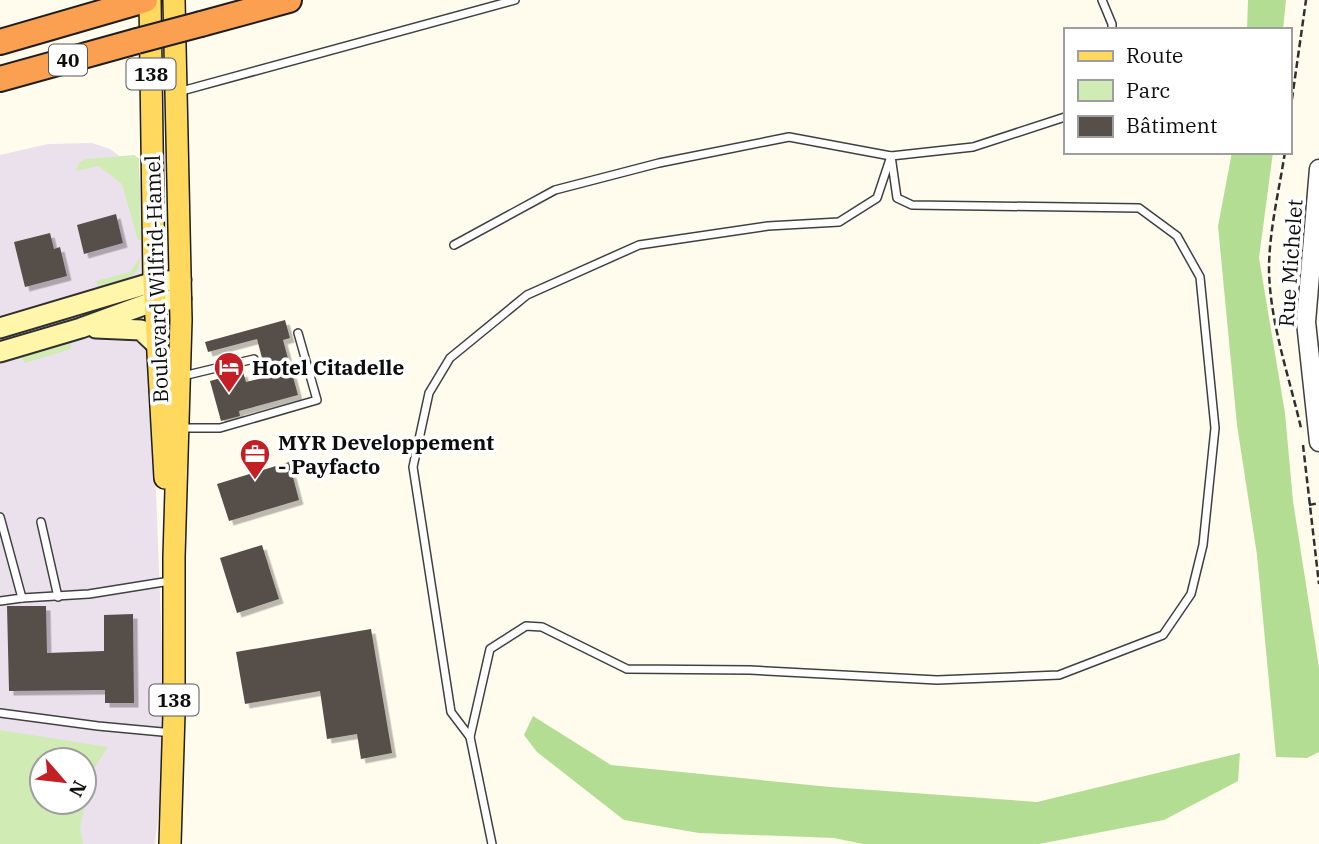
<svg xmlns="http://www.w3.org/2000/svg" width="1319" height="844" font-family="'IBM Plex Serif',serif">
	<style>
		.industrial { fill: #ebe1ed; fill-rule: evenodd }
		.green { fill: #d1ebb5; fill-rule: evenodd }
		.forest { fill: #b4dd94 }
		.building { fill: #574f49; filter: url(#shadow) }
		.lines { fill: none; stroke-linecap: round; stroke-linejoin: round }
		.service-casing { stroke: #404040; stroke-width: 10 }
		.tertiary-casing { stroke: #404040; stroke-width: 21 }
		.secondary-casing { stroke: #2f2f2f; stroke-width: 23 }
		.primary-casing { stroke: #1e1e1e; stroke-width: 24 }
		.motorway-casing { stroke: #1e1e1e; stroke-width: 28 }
		.path { stroke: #2f2f2f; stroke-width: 2.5; stroke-dasharray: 7 3.5; stroke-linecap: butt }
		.service { stroke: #fff; stroke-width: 7 }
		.tertiary { stroke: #fff; stroke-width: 18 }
		.secondary { stroke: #fff6a9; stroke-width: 19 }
		.primary { stroke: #ffd95e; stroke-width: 21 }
		.motorway { stroke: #fb9f50; stroke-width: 24 }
		.motorway-bridge-casing { stroke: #1e1e1e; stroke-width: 28; stroke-linecap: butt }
		.motorway-bridge { stroke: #fb9f50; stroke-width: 24 }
		.labels { text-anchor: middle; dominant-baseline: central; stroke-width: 7; stroke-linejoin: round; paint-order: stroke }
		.shield { fill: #fff; stroke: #565656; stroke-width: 2 }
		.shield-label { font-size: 19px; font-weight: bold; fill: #0d0d0d }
		.street-label { font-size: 21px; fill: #0d0d0d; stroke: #fff }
		.poi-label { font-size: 21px; font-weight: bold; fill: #0d0d0d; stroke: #fff; text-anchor: start }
	</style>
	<defs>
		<filter id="shadow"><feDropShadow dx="4.5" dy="4.5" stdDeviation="0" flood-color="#0004"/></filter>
	</defs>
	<rect width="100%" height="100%" fill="#fffcee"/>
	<!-- industrial -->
	<path class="industrial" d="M92,143L110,149L130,164L139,177L145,201L163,674L161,792L155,844H0V155L48,144ZM42,760H84V802H42Z"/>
	<!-- green -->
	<g class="green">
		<path d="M134,155L139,158L141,240H138L122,184L99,166L76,171L80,162L86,159Z"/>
		<path d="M141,256L138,270L130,278L131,281L99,292L96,281L130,272Z"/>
		<path d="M71,343V349L25,363L21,357Z"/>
		<path d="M0,730L108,747L93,770L80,827L83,844H0ZM42,760H84V802H42Z"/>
	</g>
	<!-- forest -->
	<g class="forest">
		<path d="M1248,0H1286L1283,30H1247Z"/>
		<path d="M1232,152H1273L1259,258L1285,413L1293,501L1319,668V752L1307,758L1276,757L1257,555L1237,425L1218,226Z"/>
		<path d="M533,716L611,765L830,787L1037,802L1240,753L1238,781L1164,820L1039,844H863L834,838L699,833L624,820L537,752L524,735Z"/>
	</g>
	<!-- building -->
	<g class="building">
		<path d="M116,214L123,243L84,254L77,225Z"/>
		<path d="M50,233L54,249L60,247L67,276L25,287L14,242Z"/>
		<path d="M285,320L290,338L283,340L298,395L239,411L240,416L221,421L210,381L243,372L246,382L267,377L257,339L208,352L205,342Z"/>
		<path d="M289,462L299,500L229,521L217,484Z"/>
		<path d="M262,545L279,599L237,613L220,558Z"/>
		<path d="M7,606H46L47,653L104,651V615L133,614L134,703H105V690L9,691Z"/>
		<path d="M371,629L392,753L361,759L357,734L327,739L320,691L245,704L236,652Z"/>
	</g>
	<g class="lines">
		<!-- service casing -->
		<g class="service-casing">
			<g id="service">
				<path d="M1102,0L1112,24V30"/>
				<path d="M178,92L515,0"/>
				<path d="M454,245L555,190L659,163L789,137L891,156L973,147L1065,117"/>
				<path d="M183,376L254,359"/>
				<path d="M182,428H220L317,400L298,333"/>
				<path d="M0,517L22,598L0,601"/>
				<path d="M41,522L58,597"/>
				<path d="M22,598L89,594L170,581"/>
				<path d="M0,713L98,726L173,733"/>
				<path d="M470,737L490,649L526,626L542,627L627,669L750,670L937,680L1059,675L1163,635L1191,594L1203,545L1215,428L1200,277L1177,236L1139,208L912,205L897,198L891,156"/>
				<path d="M492,844L470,737L451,712L413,467L429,393L450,358L527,295L639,245L768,226L839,222L877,198L890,159"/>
			</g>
		</g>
		<!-- tertiary casing -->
		<g class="tertiary-casing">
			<path id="tertiary" d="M1319,169L1306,322L1319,442"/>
		</g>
		<!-- secondary casing -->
		<g class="secondary-casing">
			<g id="secondary">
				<path d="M0,328L154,282L181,280"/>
				<path d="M96,328L141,330L158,346"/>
				<path d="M0,352L81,328L155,301L181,299"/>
			</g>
		</g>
		<!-- primary casing -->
		<g class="primary-casing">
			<g id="primary">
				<path d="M150,0L154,282L165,478"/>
				<path d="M170,844L174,713V557L181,320L174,0"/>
			</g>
		</g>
		<!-- motorway casing -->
		<g class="motorway-casing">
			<g id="motorway">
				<path d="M201,24L289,0"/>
				<path d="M0,42L145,0"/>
				<path d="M0,79L137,41"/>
			</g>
		</g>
		<!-- path -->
		<g class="path">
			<path d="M1289,120L1306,0"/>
			<path d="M1285,152C1279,191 1269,231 1269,270C1270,323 1289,376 1301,428"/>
			<path d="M1303,445L1319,584"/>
			<path d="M1309,505L1319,503"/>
		</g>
		<!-- service -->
		<use href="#service" class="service"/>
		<!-- tertiary -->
		<use href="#tertiary" class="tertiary"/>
		<!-- secondary -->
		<use href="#secondary" class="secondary"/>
		<!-- primary -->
		<use href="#primary" class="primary"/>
		<!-- motorway -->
		<use href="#motorway" class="motorway"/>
		<!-- motorway-bridge casing -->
		<g class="motorway-bridge-casing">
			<path id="motorway-bridge" d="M137,41L201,24"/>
		</g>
		<!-- motorway-bridge -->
		<use href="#motorway-bridge" class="motorway-bridge"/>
	</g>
	<!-- icons -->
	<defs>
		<g id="hotel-pin" transform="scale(1.575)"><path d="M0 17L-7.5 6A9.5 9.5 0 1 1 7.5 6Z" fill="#c41f25" stroke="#fff"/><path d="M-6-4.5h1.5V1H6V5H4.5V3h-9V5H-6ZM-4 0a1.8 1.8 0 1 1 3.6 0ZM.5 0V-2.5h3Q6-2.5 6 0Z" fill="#fff"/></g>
		<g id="office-pin" transform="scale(1.575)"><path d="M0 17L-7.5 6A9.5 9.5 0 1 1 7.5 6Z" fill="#c41f25" stroke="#fff"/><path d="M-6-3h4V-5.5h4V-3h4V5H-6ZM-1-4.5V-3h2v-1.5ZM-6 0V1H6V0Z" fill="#fff"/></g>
	</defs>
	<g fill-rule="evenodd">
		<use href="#hotel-pin" x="229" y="367"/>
		<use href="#office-pin" x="255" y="454"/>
	</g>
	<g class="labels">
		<!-- shield labels -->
		<g class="shield">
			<rect x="49" y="44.5" width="38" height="31" rx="5"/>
			<rect x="126.5" y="58.5" width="49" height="31" rx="5"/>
			<rect x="149.5" y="684.5" width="49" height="31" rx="5"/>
		</g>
		<g class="shield-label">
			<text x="68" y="60">40</text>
			<text x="151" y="74">138</text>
			<text x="174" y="700">138</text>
		</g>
		<!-- street labels -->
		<g class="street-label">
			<text transform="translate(1290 263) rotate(-86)">Rue Michelet</text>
			<text transform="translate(156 279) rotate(-92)">Boulevard Wilfrid-Hamel</text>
		</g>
		<!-- poi labels -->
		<g class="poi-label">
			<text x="252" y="367">Hotel Citadelle</text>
			<text x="278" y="442">MYR Developpement<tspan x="278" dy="24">- Payfacto</tspan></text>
		</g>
	</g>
	<!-- legend -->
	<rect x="1064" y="28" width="228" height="126" fill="#ffffff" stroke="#9e9e9e" stroke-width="2"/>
	<rect x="1078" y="51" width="35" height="10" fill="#ffd95e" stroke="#9e9e9e" stroke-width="2"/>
	<text x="1126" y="63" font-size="21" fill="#0d0d0d">Route</text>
	<rect x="1078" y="80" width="35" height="21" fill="#d1ebb5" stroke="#9e9e9e" stroke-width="2"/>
	<text x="1126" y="98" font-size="21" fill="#0d0d0d">Parc</text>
	<rect x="1078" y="116" width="35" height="21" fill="#574f49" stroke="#9e9e9e" stroke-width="2"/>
	<text x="1126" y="133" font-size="21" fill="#0d0d0d">Bâtiment</text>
	<!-- north arrow -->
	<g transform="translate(63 781) rotate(118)"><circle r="33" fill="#ffffff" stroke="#9e9e9e" stroke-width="2"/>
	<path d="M0-5L12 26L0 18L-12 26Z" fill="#c41f25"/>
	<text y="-10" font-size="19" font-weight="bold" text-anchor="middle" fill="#0d0d0d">N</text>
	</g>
</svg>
